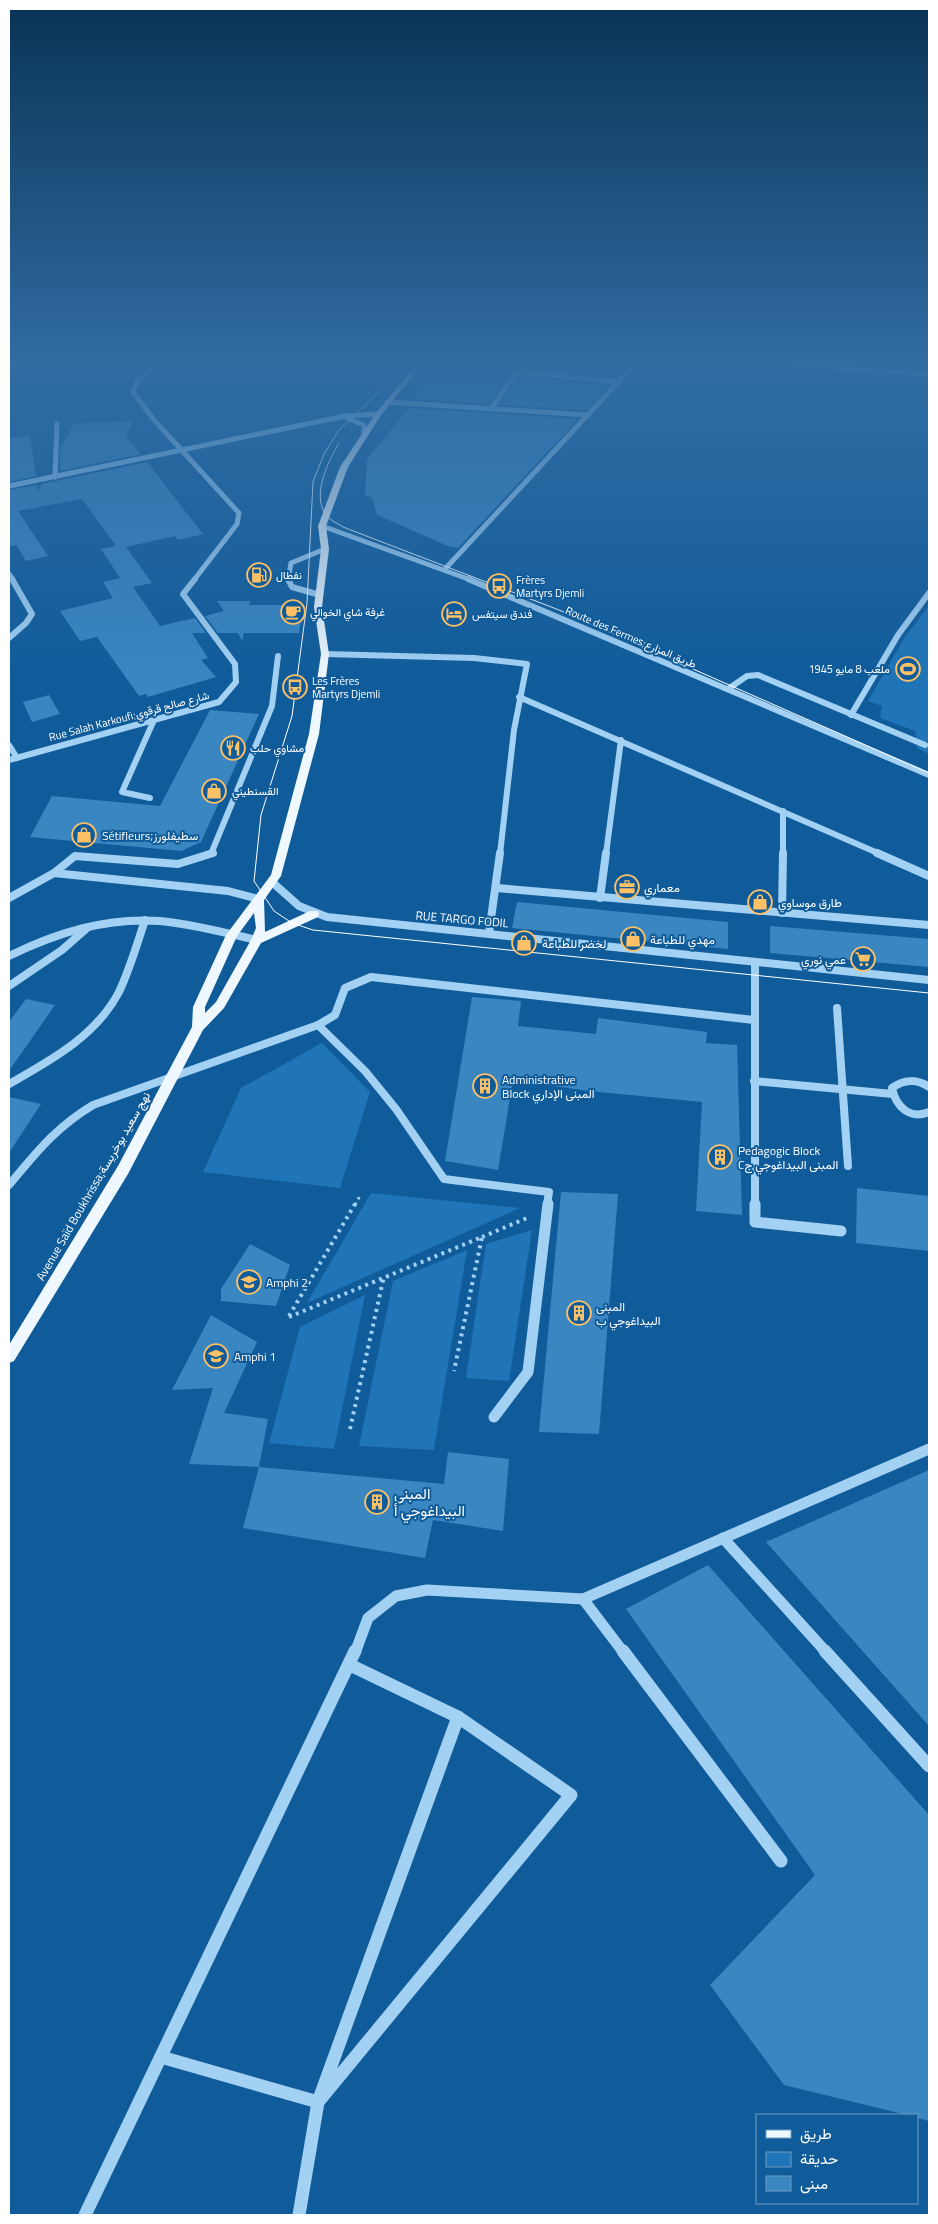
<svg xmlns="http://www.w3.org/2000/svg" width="938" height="2224" font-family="'Titillium Web',Vazirmatn,sans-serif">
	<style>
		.green { fill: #1f75b7 }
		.building { fill: #3986c1 }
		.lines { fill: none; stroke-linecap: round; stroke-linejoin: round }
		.path-far1 { stroke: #a3d1f4; stroke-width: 3; stroke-dasharray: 2.5 4; stroke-linecap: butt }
		.path { stroke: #a3d1f4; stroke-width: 4; stroke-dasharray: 3 4.5; stroke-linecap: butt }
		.minor-far4 { stroke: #a3d1f4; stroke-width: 5 }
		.minor-far3 { stroke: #a3d1f4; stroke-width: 6 }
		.minor-far2 { stroke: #a3d1f4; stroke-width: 8 }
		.minor-far1 { stroke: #a3d1f4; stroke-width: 11 }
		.minor { stroke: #a3d1f4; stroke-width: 13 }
		.major { fill: #f0f8ff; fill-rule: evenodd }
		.tram { stroke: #fff; stroke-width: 1 }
		.labels { text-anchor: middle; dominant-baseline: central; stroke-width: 4; stroke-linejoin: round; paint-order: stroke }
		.far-poi-label { font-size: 11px; fill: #fff; stroke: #105c9a; text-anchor: start }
		.far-street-label { font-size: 11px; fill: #fff; stroke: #105c9a }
		.poi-label { font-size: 12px; fill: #fff; stroke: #105c9a; text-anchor: start }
		.street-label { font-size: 12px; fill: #fff; stroke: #105c9a }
		.near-poi-label { font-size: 15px; fill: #fff; stroke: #105c9a; text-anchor: start }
	</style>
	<rect width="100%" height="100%" fill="#105c9a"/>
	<!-- green -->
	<g class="green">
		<path d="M929,606V754L917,748L915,731L880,718L882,706L868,701L905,637Z"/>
		<path d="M322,1043L370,1092L340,1188L203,1172L241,1088Z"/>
		<path d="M371,1193L520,1208L307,1303Z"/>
		<path d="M532,1230L509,1381L466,1378L486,1244Z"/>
		<path d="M467,1250L434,1450L359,1446L393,1281Z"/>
		<path d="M365,1295L334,1449L269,1443L300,1327Z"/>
	</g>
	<!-- building -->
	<g class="building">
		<path d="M452,365H541L538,370L515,368L489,404L415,399L426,382L436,383Z"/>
		<path d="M519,377L607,385L585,410L499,405Z"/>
		<path d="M409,408L491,413L578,419L458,548L448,546L377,515L372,497L365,496L367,459Z"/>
		<path d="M134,421L126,436L141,454L60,471V449L74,424Z"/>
		<path d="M30,436L36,476L9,482V438Z"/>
		<path d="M147,462L203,534L178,540L175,536L126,547L152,583L133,587L160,626L195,618L206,633H192L208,658L201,660L216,677L148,697L146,694L139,696L97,637L80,641L60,611L113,598L103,582L120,578L101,549L116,546L82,499L18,511L48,556L26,561L16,545L9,547V490L37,485L38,491L42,484Z"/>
		<path d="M217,601H250L249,605H303L299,633H244L242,641L238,633H218L205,616L224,611Z"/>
		<path d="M49,695L60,714L32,722L23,702Z"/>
		<path d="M210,710L259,714L201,842L181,851L30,837L52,796L160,806Z"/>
		<path d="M517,902L728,922V949L512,928Z"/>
		<path d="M770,926L929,939V967L770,953Z"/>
		<path d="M472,997L521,1001L518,1026L596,1034L598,1018L707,1032L706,1043L737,1045L742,1215L696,1211L702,1102L589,1091L513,1080L498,1170L445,1161Z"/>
		<path d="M26,999L55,1005L9,1071V1022Z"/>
		<path d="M9,1097L41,1104L9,1153Z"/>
		<path d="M857,1188L929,1196V1251L856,1243Z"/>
		<path d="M561,1192L618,1194L599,1434L539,1432Z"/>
		<path d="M250,1244L290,1265L276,1306L221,1301V1289Z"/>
		<path d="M211,1315L257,1342L224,1413L268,1419L259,1467L189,1464L213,1388L172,1390Z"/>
		<path d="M448,1452L509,1459L503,1531L433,1520L425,1558L243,1528L259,1467L444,1484Z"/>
		<path d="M929,1470V1726L766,1542Z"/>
		<path d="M708,1565L929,1815V2121L917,2118V2115H907L784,2085L710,1985L815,1875L626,1609Z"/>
	</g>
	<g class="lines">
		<!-- path-far1 -->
		<path class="path-far1" d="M355,1205L361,1194"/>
		<!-- path -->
		<g class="path">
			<path d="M482,1237L527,1218"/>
			<path d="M289,1316L355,1204"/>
			<path d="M289,1317L482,1237L454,1371"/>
			<path d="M350,1429L384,1276"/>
		</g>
		<!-- minor-far4 -->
		<g class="minor-far4">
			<path d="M154,365L137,382L133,392L155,421L239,513L237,524L194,580"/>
			<path d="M789,365L929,374"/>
			<path d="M387,402L589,415"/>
			<path d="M491,409L517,372L619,382"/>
			<path d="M345,417L364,425V435"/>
			<path d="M55,477L57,424"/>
			<path d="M9,486L345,416L378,414"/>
			<path d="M322,526L471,580"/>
			<path d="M445,569L634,365"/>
			<path d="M9,574L13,580"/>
			<path d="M288,580L291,563L325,549"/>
		</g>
		<!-- minor-far3 -->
		<g class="minor-far3">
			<path d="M288,579L292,587L320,595"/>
			<path d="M468,579L929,775"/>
			<path d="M9,638L26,623L32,614L12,579"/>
			<path d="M325,654L474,658L527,664L514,730L500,854"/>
			<path d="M728,689L747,676L758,675L925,745"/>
			<path d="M519,697L880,854"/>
			<path d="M851,715L898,635L929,593"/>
			<path d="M9,745L17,758"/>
			<path d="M9,760L219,702L236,682L235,664L183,594L195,579"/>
			<path d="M150,798L122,792L154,720"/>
			<path d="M211,854L272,706L278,656"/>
			<path d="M606,854L621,740"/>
			<path d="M783,854V811"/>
		</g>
		<!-- minor-far2 -->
		<g class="minor-far2">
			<path d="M877,853L929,876"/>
			<path d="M54,873L75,856L178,864L213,853"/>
			<path d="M272,882L299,906L327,917L929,980"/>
			<path d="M497,888L929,925"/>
			<path d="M9,898L54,873L228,891L258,899"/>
			<path d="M600,898L606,853"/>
			<path d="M782,913L783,853"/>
			<path d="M489,933L500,853"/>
			<path d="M9,956C56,933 106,917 160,921C193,924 225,933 257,940"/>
			<path d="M755,962V1205"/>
			<path d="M9,986L62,950L87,928"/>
			<path d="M837,1008L848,1166"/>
			<path d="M318,1025L335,1015L345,988L371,977L754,1020"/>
			<path d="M754,1081L893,1094"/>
			<path d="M9,1084C51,1060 96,1036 119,992C130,969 137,944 145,920"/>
			<path d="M929,1087C917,1079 904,1079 892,1088C896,1107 910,1120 929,1112"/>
			<path d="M9,1185C37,1152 55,1128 93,1105L318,1025L365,1071L396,1109L444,1179L549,1192L547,1205"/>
		</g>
		<!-- minor-far1 -->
		<g class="minor-far1">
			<path d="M755,1204V1222L841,1231"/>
			<path d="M494,1417L528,1372L548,1204"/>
			<path d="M723,1538L827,1653"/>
			<path d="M583,1599L624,1653"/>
			<path d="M355,1653L368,1618L396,1596L427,1590L583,1599L929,1449"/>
		</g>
		<!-- minor -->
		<g class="minor">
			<path d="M623,1651L781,1861"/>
			<path d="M825,1651L929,1766"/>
			<path d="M350,1665L458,1717"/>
			<path d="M458,1717L571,1795L318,2102Z"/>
			<path d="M161,2057L318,2102"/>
			<path d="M85,2215L355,1651"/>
			<path d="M299,2215L318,2102"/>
		</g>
		<!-- major -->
		<path class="major" d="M416,365H422L381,415L348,467L326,526L329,549L322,607L329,654L319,734L281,876L264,900L265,932L310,911H318L319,914L318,917L261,943L224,1008L203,1030L128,1174L14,1361L9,1363V1345L118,1166L192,1027L193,1007L226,935L271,875L309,734L321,654L314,607L321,549L318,526L340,467L376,413ZM254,913L256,928L251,940L216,1002L205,1013V1007L237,936Z"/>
		<!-- tram -->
		<g class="tram">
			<path d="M407,365L339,430L324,454L313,482L307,603L292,716L261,815L254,881L274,911L292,923L313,930L929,993"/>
			<path d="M339,443C328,462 309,499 329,518C333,522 339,524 343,527L559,610L929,773"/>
		</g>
	</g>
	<!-- sky -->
	<linearGradient id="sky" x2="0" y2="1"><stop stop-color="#093355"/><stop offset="0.54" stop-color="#316ca3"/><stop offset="1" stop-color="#316ca3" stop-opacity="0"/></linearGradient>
	<rect width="938" height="676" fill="url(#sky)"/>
	<!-- icons -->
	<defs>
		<g id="fuel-ring" transform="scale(1.25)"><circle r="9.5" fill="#105c9a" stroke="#ffc166" stroke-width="1.5"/><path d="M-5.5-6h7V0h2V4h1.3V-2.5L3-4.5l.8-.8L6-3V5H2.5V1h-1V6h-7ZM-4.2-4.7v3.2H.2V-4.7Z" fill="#ffc166"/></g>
		<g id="bus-ring" transform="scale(1.25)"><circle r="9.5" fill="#105c9a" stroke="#ffc166" stroke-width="1.5"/><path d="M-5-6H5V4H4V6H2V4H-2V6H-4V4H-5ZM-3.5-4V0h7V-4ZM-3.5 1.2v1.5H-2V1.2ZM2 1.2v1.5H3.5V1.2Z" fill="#ffc166"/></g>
		<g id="cafe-ring" transform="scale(1.25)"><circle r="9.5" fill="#105c9a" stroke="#ffc166" stroke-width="1.5"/><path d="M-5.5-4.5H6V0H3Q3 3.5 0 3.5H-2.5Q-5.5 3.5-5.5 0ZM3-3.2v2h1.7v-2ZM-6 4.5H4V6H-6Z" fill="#ffc166"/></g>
		<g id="hotel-ring" transform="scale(1.25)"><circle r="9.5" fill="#105c9a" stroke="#ffc166" stroke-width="1.5"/><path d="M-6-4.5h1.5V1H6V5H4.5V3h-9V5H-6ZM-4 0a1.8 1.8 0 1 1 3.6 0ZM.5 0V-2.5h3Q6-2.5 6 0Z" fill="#ffc166"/></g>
		<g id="stadium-ring" transform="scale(1.25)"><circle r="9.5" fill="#105c9a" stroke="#ffc166" stroke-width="1.5"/><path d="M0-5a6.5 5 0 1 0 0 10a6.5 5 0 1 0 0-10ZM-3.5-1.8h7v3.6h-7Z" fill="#ffc166"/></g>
		<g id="restaurant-ring" transform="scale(1.25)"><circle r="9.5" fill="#105c9a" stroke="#ffc166" stroke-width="1.5"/><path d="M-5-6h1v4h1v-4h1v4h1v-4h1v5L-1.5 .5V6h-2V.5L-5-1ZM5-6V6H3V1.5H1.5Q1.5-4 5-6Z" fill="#ffc166"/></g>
		<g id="shop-ring" transform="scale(1.25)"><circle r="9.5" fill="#105c9a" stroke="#ffc166" stroke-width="1.5"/><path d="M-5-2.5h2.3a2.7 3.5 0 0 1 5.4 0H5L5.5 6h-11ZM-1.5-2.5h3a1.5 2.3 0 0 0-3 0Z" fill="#ffc166"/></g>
		<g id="office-ring" transform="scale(1.25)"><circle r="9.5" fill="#105c9a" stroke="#ffc166" stroke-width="1.5"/><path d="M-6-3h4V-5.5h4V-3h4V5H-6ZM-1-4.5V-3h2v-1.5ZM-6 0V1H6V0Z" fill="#ffc166"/></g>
		<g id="supermarket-ring" transform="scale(1.25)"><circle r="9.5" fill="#105c9a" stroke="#ffc166" stroke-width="1.5"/><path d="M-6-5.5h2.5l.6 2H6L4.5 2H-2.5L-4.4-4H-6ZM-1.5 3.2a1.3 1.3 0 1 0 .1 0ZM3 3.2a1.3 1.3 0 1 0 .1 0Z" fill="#ffc166"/></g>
		<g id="building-ring" transform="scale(1.25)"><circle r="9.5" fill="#105c9a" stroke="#ffc166" stroke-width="1.5"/><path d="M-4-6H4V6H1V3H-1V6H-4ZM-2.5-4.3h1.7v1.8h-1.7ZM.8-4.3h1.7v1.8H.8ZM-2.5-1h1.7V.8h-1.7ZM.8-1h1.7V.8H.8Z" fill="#ffc166"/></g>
		<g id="university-ring" transform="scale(1.25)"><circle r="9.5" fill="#105c9a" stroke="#ffc166" stroke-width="1.5"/><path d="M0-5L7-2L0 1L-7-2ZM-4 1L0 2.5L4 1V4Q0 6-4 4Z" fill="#ffc166"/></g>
	</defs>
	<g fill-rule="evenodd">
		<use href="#fuel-ring" x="259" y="575"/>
		<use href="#bus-ring" x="499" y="586"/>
		<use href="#cafe-ring" x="293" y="612"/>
		<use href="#hotel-ring" x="454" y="614"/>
		<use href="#stadium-ring" x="908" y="669"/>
		<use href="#bus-ring" x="295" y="687"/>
		<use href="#restaurant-ring" x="233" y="748"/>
		<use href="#shop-ring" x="214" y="791"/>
		<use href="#shop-ring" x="84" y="835"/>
		<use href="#office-ring" x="627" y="887"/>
		<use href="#shop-ring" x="760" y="902"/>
		<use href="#shop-ring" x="633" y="939"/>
		<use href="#shop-ring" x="524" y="943"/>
		<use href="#supermarket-ring" x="863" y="959"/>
		<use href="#building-ring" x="485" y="1086"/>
		<use href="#building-ring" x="720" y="1157"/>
		<use href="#university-ring" x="249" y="1282"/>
		<use href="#building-ring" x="579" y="1313"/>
		<use href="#university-ring" x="216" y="1356"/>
		<use href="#building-ring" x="377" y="1502"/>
	</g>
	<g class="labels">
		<!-- far-poi labels -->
		<g class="far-poi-label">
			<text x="276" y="575">نفطال</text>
			<text x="516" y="580">Frères<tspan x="516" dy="13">Martyrs Djemli</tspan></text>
			<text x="310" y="612">غرفة شاي الخوالي</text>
			<text x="472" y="614">فندق سيتفس</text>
			<text x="890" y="669" text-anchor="end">ملعب 8 مايو 1945</text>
			<text x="312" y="681">Les Frères<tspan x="312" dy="13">Martyrs Djemli</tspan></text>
			<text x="250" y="748">مشاوي حلب</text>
			<text x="232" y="791">القسنطيني</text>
		</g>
		<!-- far-street labels -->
		<g class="far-street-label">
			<text transform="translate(631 637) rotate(23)">Route des Fermes;طريق المزارع</text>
			<text transform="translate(129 716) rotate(-15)">Rue Salah Karkoufi;شارع صالح قرقوي</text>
		</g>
		<!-- poi labels -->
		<g class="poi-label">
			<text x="102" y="835">Sétifleurs;سطيفلورز</text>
			<text x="644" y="887">معماري</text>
			<text x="778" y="902">طارق موساوي</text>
			<text x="650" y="939">مهدي للطباعة</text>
			<text x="542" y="943">لخضر للطباعة</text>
			<text x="846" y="959" text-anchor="end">عمي نوري</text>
			<text x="502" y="1079">Administrative<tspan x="502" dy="14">Block المبنى الإداري</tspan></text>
			<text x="738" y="1150">Pedagogic Block<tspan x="738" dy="14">Cالمبنى البيداغوجي ج</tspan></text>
			<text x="266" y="1282">Amphi 2</text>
			<text x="596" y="1306">المبنى<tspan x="596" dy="14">البيداغوجي ب</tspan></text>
			<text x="234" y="1356">Amphi 1</text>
		</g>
		<!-- street labels -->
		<g class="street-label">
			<text transform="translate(462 919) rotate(5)">RUE TARGO FODIL</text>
			<text transform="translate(93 1186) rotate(-60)">Avenue Saïd Boukhrissa;نهج سعيد بوخريسة</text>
		</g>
		<!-- near-poi labels -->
		<g class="near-poi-label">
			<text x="394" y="1493">المبنى<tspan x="394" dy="17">البيداغوجي أ</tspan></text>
		</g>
	</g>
	<!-- border -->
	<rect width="938" height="2224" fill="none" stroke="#ffffff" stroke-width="20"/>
	<!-- legend -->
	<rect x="756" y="2114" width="162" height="90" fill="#105c9a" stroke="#709dc2"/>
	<rect x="766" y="2130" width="25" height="8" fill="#f0f8ff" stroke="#709dc2"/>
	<text x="800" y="2139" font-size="15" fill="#ffffff">طريق</text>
	<rect x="766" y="2152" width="25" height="15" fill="#1f75b7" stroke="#709dc2"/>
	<text x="800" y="2164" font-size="15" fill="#ffffff">حديقة</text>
	<rect x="766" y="2176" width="25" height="15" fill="#3986c1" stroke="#709dc2"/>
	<text x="800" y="2189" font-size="15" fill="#ffffff">مبنى</text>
</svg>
